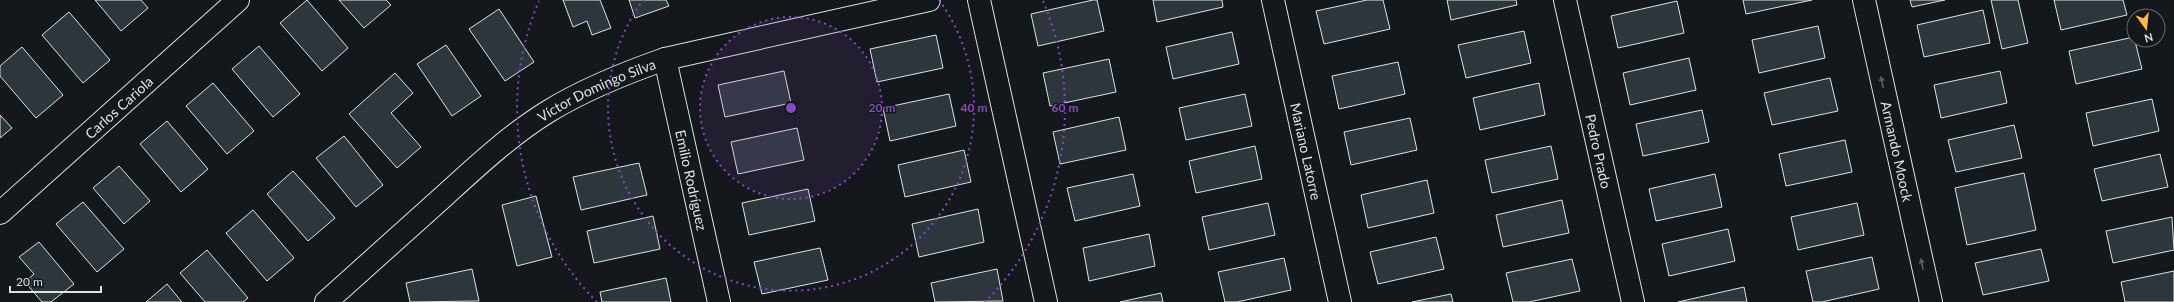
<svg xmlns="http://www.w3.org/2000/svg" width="2174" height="302" font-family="Lato,sans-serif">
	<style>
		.building { fill: #2c363c; stroke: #d8e6dc }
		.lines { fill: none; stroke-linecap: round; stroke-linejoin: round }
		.minor-casing { stroke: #d8e6dc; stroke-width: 24 }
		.minor { stroke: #14181c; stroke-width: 22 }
		.oneway { fill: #59605f }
		.ring { fill: none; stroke: #8948c3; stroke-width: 2; stroke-dasharray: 2 4 }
		.labels { text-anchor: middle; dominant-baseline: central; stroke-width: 3; stroke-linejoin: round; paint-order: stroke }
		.street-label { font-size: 14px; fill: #d8e6dc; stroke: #14181c }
		.centre { fill: #8948c3; stroke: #14181c; stroke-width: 2 }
		.ring-label { font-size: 12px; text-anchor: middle; font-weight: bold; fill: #8948c3; stroke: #14181c; stroke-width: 3; stroke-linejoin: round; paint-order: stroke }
	</style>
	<rect width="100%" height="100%" fill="#14181c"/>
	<!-- building -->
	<g class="building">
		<path d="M95,0H141L148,8L121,31Z"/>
		<path d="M307,0L348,48L322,71L280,23Z"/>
		<path d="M339,0H386L391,5L364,28Z"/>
		<path d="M563,0H600L611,28L592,35L587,21L573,27Z"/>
		<path d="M629,0H666L669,6L635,18Z"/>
		<path d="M1093,0H1097L1104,31L1038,46L1031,14Z"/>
		<path d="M1153,0H1222L1223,7L1157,22Z"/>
		<path d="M1367,0H1383L1390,29L1324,44L1316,11Z"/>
		<path d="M1447,0H1516L1517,5L1451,20Z"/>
		<path d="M1743,0H1812L1746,14Z"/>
		<path d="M1910,0H1945L1912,7Z"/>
		<path d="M1991,0H2018L2028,43L2002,49Z"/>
		<path d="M2054,0H2123L2127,15L2061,30Z"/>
		<path d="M1677,1L1684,33L1618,48L1611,16Z"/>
		<path d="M499,9L534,62L505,81L469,29Z"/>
		<path d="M1983,10L1990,43L1924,57L1917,25Z"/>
		<path d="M69,12L110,60L83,83L42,35Z"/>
		<path d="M1818,26L1825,58L1759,73L1752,40Z"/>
		<path d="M1524,31L1531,63L1466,78L1458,45Z"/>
		<path d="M1232,32L1239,64L1173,79L1166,47Z"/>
		<path d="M936,35L943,68L877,82L870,49Z"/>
		<path d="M2134,37L2142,69L2076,84L2069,51Z"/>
		<path d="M446,45L481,96L452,116L417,64Z"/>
		<path d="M259,46L300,94L273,117L232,69Z"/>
		<path d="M22,47L63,95L36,118L0,76V66Z"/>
		<path d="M1689,58L1696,90L1630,105L1623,73Z"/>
		<path d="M1109,59L1116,92L1050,106L1043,73Z"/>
		<path d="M1398,62L1405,94L1339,109L1332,76Z"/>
		<path d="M784,71L791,103L725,117L718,85Z"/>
		<path d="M2000,71L2007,103L1941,118L1934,85Z"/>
		<path d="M395,73L413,93L391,113L421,147L397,168L349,114Z"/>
		<path d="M1830,78L1838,111L1772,125L1764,93Z"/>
		<path d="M213,83L254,131L227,154L186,106Z"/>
		<path d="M1539,83L1545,115L1480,130L1473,98Z"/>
		<path d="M949,94L956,126L890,141L883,108Z"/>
		<path d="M1245,94L1252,126L1186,140L1179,108Z"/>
		<path d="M2152,99L2159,131L2093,146L2086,113Z"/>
		<path d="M1702,110L1709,142L1643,156L1636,124Z"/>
		<path d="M0,115L12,128L0,138Z"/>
		<path d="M1119,117L1126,150L1060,164L1053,132Z"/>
		<path d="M1410,118L1417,150L1351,165L1344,132Z"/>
		<path d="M167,121L208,169L181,192L140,144Z"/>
		<path d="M2014,125L2022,158L1956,172L1948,140Z"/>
		<path d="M797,128L804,160L738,174L731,142Z"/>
		<path d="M344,136L383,185L356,207L316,158Z"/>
		<path d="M1845,140L1852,172L1786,186L1779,154Z"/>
		<path d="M1255,146L1262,179L1196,193L1189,161Z"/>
		<path d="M1551,146L1558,179L1492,193L1485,160Z"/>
		<path d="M964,150L971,182L905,197L898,165Z"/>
		<path d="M2160,154L2168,187L2102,201L2094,169Z"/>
		<path d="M639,163L647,195L581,210L573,177Z"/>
		<path d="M119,166L150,201L124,224L93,188Z"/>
		<path d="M293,171L335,218L308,241L267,194Z"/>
		<path d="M2024,173L2036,230L1967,245L1955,188Z"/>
		<path d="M1133,174L1140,206L1075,221L1067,188Z"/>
		<path d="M1715,174L1722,207L1656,221L1649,189Z"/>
		<path d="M1427,180L1434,213L1368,228L1361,195Z"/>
		<path d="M808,189L815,221L749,235L742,203Z"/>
		<path d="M536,196L552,257L517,266L502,205Z"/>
		<path d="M1562,200L1569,233L1503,247L1496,215Z"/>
		<path d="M83,202L124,249L97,272L56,224Z"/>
		<path d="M1268,203L1275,235L1209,250L1202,217Z"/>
		<path d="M1857,203L1864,235L1798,250L1791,217Z"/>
		<path d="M978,209L984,242L919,257L912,224Z"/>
		<path d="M253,210L294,258L267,281L226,233Z"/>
		<path d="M653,216L660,249L594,263L587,231Z"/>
		<path d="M2172,217L2174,250L2113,263L2106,231Z"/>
		<path d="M1728,229L1735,261L1669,276L1662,244Z"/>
		<path d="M1149,234L1155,266L1089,281L1083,248Z"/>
		<path d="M1436,237L1444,269L1378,284L1370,252Z"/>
		<path d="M39,242L74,284L51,302H42L25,282L34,274L19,257Z"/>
		<path d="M820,248L828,280L762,294L754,262Z"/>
		<path d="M2041,249L2049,281L1983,295L1975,263Z"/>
		<path d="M207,250L248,298L243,302H205L180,273Z"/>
		<path d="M1872,257L1879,289L1822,302H1813L1806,271Z"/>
		<path d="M1284,258L1291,290L1237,302H1225L1218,272Z"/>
		<path d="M1572,259L1580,291L1529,302H1513L1506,273Z"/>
		<path d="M472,269L479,301L410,302L406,283Z"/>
		<path d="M997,269L1003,301L935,302L931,283Z"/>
		<path d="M2174,271V302H2125L2121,282Z"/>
		<path d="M666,278L671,302H602L600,292Z"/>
		<path d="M167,284L182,302H146Z"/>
		<path d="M1744,287L1747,302H1678Z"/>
		<path d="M1161,293L1163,302H1120Z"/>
		<path d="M1451,294L1453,302H1412Z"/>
	</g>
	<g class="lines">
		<!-- minor casing -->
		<g class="minor-casing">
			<g id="minor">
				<path d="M979,0L1046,302"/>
				<path id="s1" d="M1273,0L1340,302"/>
				<path id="s2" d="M1565,0L1633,302"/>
				<path id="s3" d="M1864,0L1931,302"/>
				<path id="s4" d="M665,59L719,302"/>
				<path id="s5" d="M0,213L238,0"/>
				<path id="s6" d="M326,302C365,267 404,232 443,197C477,166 510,135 549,111C585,89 625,73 665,59L929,0"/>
			</g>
		</g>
		<!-- minor -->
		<use href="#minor" class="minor"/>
	</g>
	<!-- one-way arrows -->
	<defs><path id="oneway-solid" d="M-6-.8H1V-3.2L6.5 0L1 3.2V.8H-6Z"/></defs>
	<g class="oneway">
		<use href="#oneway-solid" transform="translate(1882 82) rotate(-102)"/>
		<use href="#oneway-solid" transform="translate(1922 264) rotate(-102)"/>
	</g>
	<!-- distance rings -->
	<circle cx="791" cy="108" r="91" fill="#8948c3" fill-opacity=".12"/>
	<g class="ring">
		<circle cx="791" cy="108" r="91"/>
		<path d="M939 0A183 183 0 1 1 643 0"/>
		<path d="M597 302A274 274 0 0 1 539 1M1043 1A274 274 0 0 1 985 302"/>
	</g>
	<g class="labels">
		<!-- street labels -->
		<g class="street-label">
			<text stroke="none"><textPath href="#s6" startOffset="346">Víctor Domingo Silva</textPath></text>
			<text stroke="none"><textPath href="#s5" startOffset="159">Carlos Cariola</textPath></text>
			<text stroke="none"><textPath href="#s1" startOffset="155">Mariano Latorre</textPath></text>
			<text stroke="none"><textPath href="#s2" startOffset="155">Pedro Prado</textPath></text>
			<text stroke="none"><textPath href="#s3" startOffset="155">Armando Moock</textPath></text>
			<text stroke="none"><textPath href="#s4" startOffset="124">Emilio Rodríguez</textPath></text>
		</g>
	</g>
	<circle cx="791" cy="108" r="6" class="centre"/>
	<g class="ring-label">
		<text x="882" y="112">20 m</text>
		<text x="974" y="112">40 m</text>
		<text x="1065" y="112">60 m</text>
	</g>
	<!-- north arrow -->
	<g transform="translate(2146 28) rotate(165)"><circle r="19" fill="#14181c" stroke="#626a69"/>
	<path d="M0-3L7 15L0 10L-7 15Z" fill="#ffb74d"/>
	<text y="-6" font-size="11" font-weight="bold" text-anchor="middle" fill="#d8e6dc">N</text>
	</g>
	<!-- scale -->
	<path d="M10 286v6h91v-6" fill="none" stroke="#d8e6dc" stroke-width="2"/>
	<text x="16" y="286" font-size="12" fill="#d8e6dc" stroke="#14181c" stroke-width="3" paint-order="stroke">20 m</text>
</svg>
